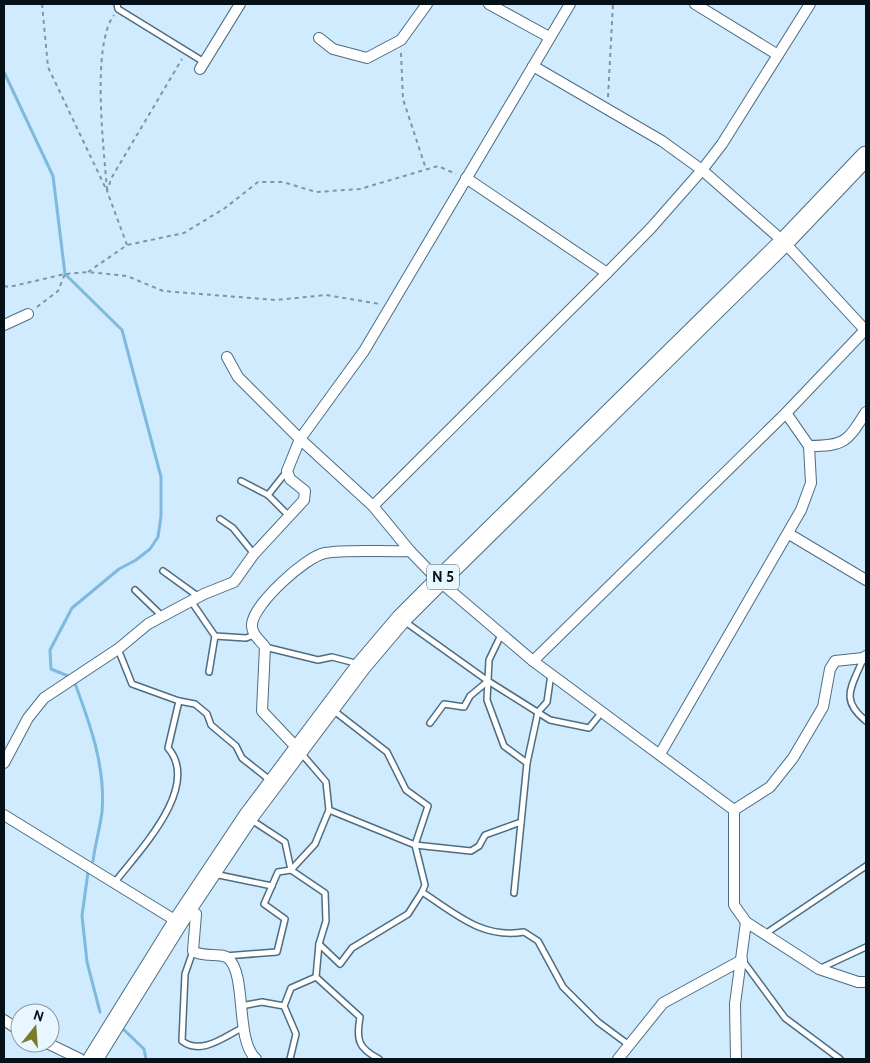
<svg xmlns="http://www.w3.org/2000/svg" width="870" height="1063" font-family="Cabin,sans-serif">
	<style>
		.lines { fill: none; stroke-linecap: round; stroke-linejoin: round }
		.stream { stroke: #7eb9de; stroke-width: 3 }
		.lane-casing { stroke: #4e6d82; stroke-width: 8 }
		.street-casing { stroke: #4e6d82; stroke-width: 12 }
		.highway-casing { stroke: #4e6d82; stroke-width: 21 }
		.path { stroke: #7f95a3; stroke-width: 2; stroke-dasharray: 4 4; stroke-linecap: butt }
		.lane { stroke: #fff; stroke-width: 5 }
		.street { stroke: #fff; stroke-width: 10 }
		.highway { stroke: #fff; stroke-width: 19 }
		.labels { text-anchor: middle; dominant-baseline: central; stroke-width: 4; stroke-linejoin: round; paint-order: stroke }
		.shield { fill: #e8f6ff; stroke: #49565e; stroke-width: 1 }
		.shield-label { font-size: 15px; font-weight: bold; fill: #051119 }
	</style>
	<rect width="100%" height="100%" fill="#cfebfd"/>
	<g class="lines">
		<!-- stream -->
		<g class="stream">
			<path d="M4,72L53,176L65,274L122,330L161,477V516L158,537L150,549L136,560L119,569L72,608L50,650L51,669L73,678C89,721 106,766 102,812C100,828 95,845 93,861"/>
			<path d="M88,872L82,916L87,962L100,1012"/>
			<path d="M120,1026L144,1049L146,1059"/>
		</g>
		<!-- lane casing -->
		<g class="lane-casing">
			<g id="lane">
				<path d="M117,4L118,9L204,62"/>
				<path d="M241,481L268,495L289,516"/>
				<path d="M268,495L287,471"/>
				<path d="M220,519L233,528L254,554"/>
				<path d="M163,571L199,597"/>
				<path d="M135,590L162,616"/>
				<path d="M191,601L215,636L246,638L254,635"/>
				<path d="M404,621L488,681L550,720L589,728L602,712"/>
				<path d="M501,635L489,660L487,700L504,746L527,763L514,893"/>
				<path d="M265,647L318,660L332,657L359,664"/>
				<path d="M118,649L132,684L179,701L195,704L207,714L211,725L236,746L242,758L271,781"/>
				<path d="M863,659C852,687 839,699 866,721"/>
				<path d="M209,672L215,636"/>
				<path d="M333,710L387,752L406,790L428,806L415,845L425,885L422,892C456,914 482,939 524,932L538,941L563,987L598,1022L629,1045"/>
				<path d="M430,723L444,704L464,707L470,696L488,681"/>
				<path d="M527,763L538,712L547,702L551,674"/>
				<path d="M329,810L415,845L471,851L479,846L485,835L521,822"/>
				<path d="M250,819L285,842L291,870L325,893L326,921L319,944L316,977"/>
				<path d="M214,874L272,886"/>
				<path d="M115,882C138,852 202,787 168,748L179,701"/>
				<path d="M765,934L866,866"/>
				<path d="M319,944L340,964L352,948L408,914L422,892"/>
				<path d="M193,951L185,974L182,1041C202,1056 225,1036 244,1027"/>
				<path d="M225,956L277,952L285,919L264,904L278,872L291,870L315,844L329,810L326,782L301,753"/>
				<path d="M743,961L785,1018L840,1059"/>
				<path d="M821,968L866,947"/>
				<path d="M241,1006L262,1002L284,1006"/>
				<path d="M290,1059L296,1034L284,1006L291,988L316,977L360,1017C356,1040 358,1048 379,1059"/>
			</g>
		</g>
		<!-- street casing -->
		<g class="street-casing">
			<g id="street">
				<path d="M489,4L549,37"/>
				<path d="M695,4L778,55"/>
				<path d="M319,38L333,49L367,58L401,40L427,4"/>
				<path d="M533,66L662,141L702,170L784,242L866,331"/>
				<path d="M200,69L240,4"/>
				<path d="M466,178L607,273"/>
				<path d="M4,325L28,314"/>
				<path d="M227,357L238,377L300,439L373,506L410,551L439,581L533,661L734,810V905L746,922L819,969L858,982H866"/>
				<path d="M809,446C845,446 847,442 866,412"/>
				<path d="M373,506L607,273L651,228L702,170L722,144L810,4"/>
				<path d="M789,534L866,580"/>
				<path d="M533,661L786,413L866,329"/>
				<path d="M298,749L262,711L265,647C260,640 251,634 252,624C254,604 305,557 325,553C347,549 386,552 410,551"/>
				<path d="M660,754L801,510L811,483L809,446L786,413"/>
				<path d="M4,763L28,718L44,698L118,649L148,624L204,594L234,582L254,554L304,500L305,491L290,479L287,471L300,439L364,351L570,4"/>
				<path d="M734,810L770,787L793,758L823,707L830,669L835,661L863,658L866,656"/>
				<path d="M4,815L178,922"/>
				<path d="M186,910L196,914L193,951C203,958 223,952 229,959C247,977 235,1040 256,1059"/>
				<path d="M4,1020L20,1031"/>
				<path d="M47,1043L80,1059"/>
				<path d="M618,1059L663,1003L742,960"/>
				<path d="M736,1059L735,1004L746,922"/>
			</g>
		</g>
		<!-- highway casing -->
		<g class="highway-casing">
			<path id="highway" d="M93,1059L178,922L248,817L362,665L401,619L439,581L784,242L866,156"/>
		</g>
		<!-- path -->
		<g class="path">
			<path d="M42,4L48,67L107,191"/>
			<path d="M401,53L403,99L426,169"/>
			<path d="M608,97L613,4"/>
			<path d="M107,190C104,149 91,46 114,15"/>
			<path d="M127,245L107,191L112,177L182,59"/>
			<path d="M88,272L127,245L184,233L225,208L258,182H283L316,192L360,189L438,166L456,174"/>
			<path d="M4,286L9,287L65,274L88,272L127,276L163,291L276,300L326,295L380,304"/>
			<path d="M37,307L58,291L65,274"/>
		</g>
		<!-- lane -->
		<use href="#lane" class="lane"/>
		<!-- street -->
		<use href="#street" class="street"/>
		<!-- highway -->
		<use href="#highway" class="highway"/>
	</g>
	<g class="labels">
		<!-- shield labels -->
		<rect class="shield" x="427" y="564.5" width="32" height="25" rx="4"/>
		<g class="shield-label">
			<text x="443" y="577">N 5</text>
		</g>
	</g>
	<!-- border -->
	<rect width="870" height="1063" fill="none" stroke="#051119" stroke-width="10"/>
	<!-- north arrow -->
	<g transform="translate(35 1028) rotate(17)"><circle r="24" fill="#e8f6ff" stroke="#8d9aa3"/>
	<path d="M0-4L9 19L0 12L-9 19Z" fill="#787c25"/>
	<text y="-8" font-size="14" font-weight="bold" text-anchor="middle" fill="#051119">N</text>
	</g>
</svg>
